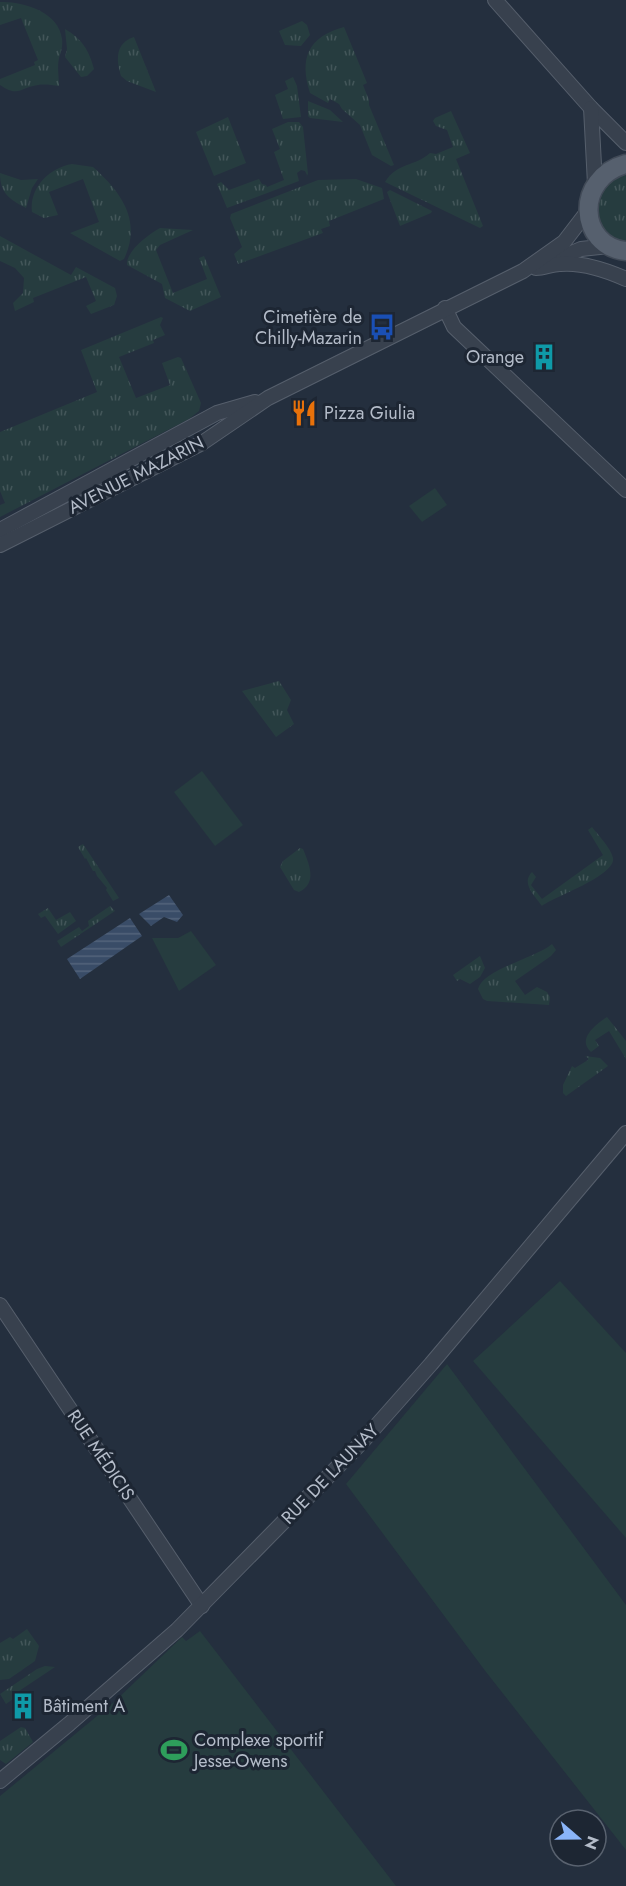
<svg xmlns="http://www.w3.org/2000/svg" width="626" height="1886" font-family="Jost,sans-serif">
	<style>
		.grass { fill: url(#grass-tufts) }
		.park { fill: #263c3f }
		.water { fill: url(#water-rules) }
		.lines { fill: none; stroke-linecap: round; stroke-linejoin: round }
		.minor-casing { stroke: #565f6c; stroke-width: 16 }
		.major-casing { stroke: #414a57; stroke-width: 21 }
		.minor { stroke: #38414e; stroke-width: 14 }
		.major { stroke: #56606e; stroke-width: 18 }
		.labels { text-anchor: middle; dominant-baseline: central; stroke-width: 6; stroke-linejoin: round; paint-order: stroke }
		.poi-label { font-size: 18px; fill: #b4bcc9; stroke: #1d2633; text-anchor: start }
		.street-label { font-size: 18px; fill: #b4bcc9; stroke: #1d2633 }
	</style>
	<defs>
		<pattern id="grass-tufts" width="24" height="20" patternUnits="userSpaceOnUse" patternTransform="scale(1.5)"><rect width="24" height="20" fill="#263c3f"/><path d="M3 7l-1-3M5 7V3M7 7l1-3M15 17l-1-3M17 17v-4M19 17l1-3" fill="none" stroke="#435659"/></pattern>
		<pattern id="water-rules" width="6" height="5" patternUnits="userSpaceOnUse" patternTransform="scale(1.5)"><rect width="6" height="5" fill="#394c67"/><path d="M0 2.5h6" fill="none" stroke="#53647b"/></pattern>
	</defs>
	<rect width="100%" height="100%" fill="#242f3e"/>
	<!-- grass -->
	<g class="grass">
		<path d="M0,2C23,1 59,12 62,39C63,46 61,52 59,58C57,67 59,77 59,86C52,85 44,84 38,85C21,87 19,98 0,85V79L35,65L34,62L38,60L21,18L0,25Z"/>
		<path d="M302,21L307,25L310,35L301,46L285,45L279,31Z"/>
		<path d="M344,27L367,83L363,85L369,100V105L394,165L391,166L372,155L360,125L342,109L339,104L330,99L328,103L310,93C299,58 308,37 344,27Z"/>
		<path d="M65,29C82,39 89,50 94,69L87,76L81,77L65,57L67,49Z"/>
		<path d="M134,37L156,92L127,81L121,76C116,60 115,43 134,37Z"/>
		<path d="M293,77L297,86L301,117L283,119L275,95L288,89L285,81Z"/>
		<path d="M308,101L330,110L343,122L310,118L308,116Z"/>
		<path d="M451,111L470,153L456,159L483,226L480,228L385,182C398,162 414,167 430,153L436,154L453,147L447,130L436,126L433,121L435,118Z"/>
		<path d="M228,117L246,163L214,176L196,132Z"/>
		<path d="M288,122H299L303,127L308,174L305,178L307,175L305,171L301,170L297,173L299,181L227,208L217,184L221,182L229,190L259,179L262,184L266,185L267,187L284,180L274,152L280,149L272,129Z"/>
		<path d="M72,164L93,167C122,193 142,221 124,259L120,261L70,233L99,222L83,179L49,192L58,215L44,218L32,212C29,188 49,168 72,164Z"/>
		<path d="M0,173L21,180L38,179L32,188L26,208C9,199 0,193 0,173Z"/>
		<path d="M626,175V246C621,243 614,241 609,237C605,234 603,229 601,225C590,203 602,180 626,175Z"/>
		<path d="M356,179L382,188L384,199L329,221L330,226L321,229L323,233L238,264L234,254L242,247L230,218L231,214L318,180Z"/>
		<path d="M390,190L432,211L431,213L400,226L387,192Z"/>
		<path d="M160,228L193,230L160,245L156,250L173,293L207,279L199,258L204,256L221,297L190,311L165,298L162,284L127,265C126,251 148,235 160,228Z"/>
		<path d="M0,236L71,275L76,267L115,288L117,296L114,305L91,314L86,306L96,301L86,277L33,298L34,302L15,311L13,303L23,293L24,278L15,268L0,261Z"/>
		<path d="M161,317L163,318L160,325L165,335L153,340L154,343L119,357L136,398L170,385L162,363L178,357L181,358L201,403L199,411L189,419L0,517V505L5,503L0,491V432L97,392L81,350Z"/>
		<path d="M279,681L291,700L287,710L294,724L276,737L242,691Z"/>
		<path d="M592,827C598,835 611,848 613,858C616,876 553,897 542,906C534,895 521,883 532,872L536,877L531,885L542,899L603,855L588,830Z"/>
		<path d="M83,844L119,898L113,901L106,890L107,888L97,876L95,871H93L86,858L85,859L78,847Z"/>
		<path d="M300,848L303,849C309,864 318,883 299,892L294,890L280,867L283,861Z"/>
		<path d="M110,906L115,911L61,947L57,941L79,927L82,931L89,926L88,921Z"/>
		<path d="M48,908L56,920L70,912L76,921L58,934L45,916L41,918L38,914Z"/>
		<path d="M552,944L556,950L551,956L515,981L525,995L537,987L547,992L550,997L549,1005L487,1001L483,999L478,989C483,969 534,959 552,944Z"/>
		<path d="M480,956L485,968L480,977L470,984L460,979L457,981L453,975Z"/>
		<path d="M607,1017L626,1041V1059L609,1031L595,1040L599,1046L591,1052C577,1039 595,1025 607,1017Z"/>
		<path d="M585,1056L600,1058L608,1066L566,1096L563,1093V1085L572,1066L575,1068L588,1060V1058Z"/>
		<path d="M27,1629L39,1646L35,1661L9,1679L0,1680V1643L10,1637L13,1639Z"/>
		<path d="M45,1666L55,1667L13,1695V1699L6,1704L0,1694L37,1669Z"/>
		<path d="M21,1727L25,1728L33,1742L6,1764L0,1760V1741Z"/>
	</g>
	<!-- park -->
	<g class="park">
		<path d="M435,488L447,505L422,522L409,506Z"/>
		<path d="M202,771L243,825L215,846L174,792Z"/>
		<path d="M191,931L216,965L179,991L152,938H178Z"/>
		<path d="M560,1281L626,1353V1538L473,1361Z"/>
		<path d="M447,1364L626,1605V1850L486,1672L346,1484Z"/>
		<path d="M200,1631L396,1886H0V1796L114,1702L182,1637L186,1641Z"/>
	</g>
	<!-- water -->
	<g class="water">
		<path d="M169,895L183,915L177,922L164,917L151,926L139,914Z"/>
		<path d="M130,918L142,936L80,979L67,959Z"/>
	</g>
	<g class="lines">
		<!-- minor casing -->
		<g class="minor-casing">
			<g id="minor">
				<path d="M495,0L591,108L626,143"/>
				<path d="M591,108L595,184"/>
				<path d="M548,263L581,249L609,246"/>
				<path d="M536,268C544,268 552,264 560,264C582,262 606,270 626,279"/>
				<path d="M445,308L454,327L626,490"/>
				<path d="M0,530L217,413L255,402"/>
				<path d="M0,545L202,443L268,398L523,271L564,242L587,212"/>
				<path d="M0,1305L202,1606"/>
				<path d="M0,1781L69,1724L177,1630L362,1442L431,1364L626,1133"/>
			</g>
		</g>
		<!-- major casing -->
		<g class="major-casing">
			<path id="major" d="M626,164C574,178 578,246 626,251"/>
		</g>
		<!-- minor -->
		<use href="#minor" class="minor"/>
		<!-- major -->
		<use href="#major" class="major"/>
	</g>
	<!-- icons -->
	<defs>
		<g id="bus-bare" transform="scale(2.07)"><path d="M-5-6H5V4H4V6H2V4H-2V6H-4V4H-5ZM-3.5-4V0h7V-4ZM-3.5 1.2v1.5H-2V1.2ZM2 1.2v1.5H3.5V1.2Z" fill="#1a4fb4" stroke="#1d2633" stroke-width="2.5" paint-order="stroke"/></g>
		<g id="building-bare" transform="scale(2.07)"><path d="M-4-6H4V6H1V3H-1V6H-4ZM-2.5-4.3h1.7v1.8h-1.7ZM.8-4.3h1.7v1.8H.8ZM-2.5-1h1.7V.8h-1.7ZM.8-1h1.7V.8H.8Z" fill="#0f9aa8" stroke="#1d2633" stroke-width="2.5" paint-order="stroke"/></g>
		<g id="restaurant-bare" transform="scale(2.07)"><path d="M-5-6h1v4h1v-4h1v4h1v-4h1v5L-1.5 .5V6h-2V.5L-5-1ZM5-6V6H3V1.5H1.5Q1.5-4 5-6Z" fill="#e8710a" stroke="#1d2633" stroke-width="2.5" paint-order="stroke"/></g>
		<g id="stadium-bare" transform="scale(2.07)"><path d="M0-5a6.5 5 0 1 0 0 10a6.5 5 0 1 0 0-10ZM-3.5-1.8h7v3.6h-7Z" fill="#2e9e5b" stroke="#1d2633" stroke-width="2.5" paint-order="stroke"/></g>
	</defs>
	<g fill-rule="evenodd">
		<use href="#bus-bare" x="382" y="327"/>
		<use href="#building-bare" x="544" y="357"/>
		<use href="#restaurant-bare" x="304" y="413"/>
		<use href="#building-bare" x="23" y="1706"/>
		<use href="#stadium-bare" x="174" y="1750"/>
	</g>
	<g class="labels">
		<!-- poi labels -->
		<g class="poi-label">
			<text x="362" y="317" text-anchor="end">Cimetière de<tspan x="362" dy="21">Chilly-Mazarin</tspan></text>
			<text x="524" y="357" text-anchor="end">Orange</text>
			<text x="324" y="413">Pizza Giulia</text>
			<text x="43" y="1706">Bâtiment A</text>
			<text x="194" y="1740">Complexe sportif<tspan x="194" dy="21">Jesse-Owens</tspan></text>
		</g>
		<!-- street labels -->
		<g class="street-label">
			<text transform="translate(136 475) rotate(-27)">AVENUE MAZARIN</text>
			<text transform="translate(101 1455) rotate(56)">RUE MÉDICIS</text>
			<text transform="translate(330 1474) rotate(-46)">RUE DE LAUNAY</text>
		</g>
	</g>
	<!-- north arrow -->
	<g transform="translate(578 1838) rotate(110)"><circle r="28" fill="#1d2633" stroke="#59626f" stroke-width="1.5"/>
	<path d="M0-4.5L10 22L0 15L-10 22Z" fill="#8ab4f8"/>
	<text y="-9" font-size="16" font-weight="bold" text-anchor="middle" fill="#b4bcc9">N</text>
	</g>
</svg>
